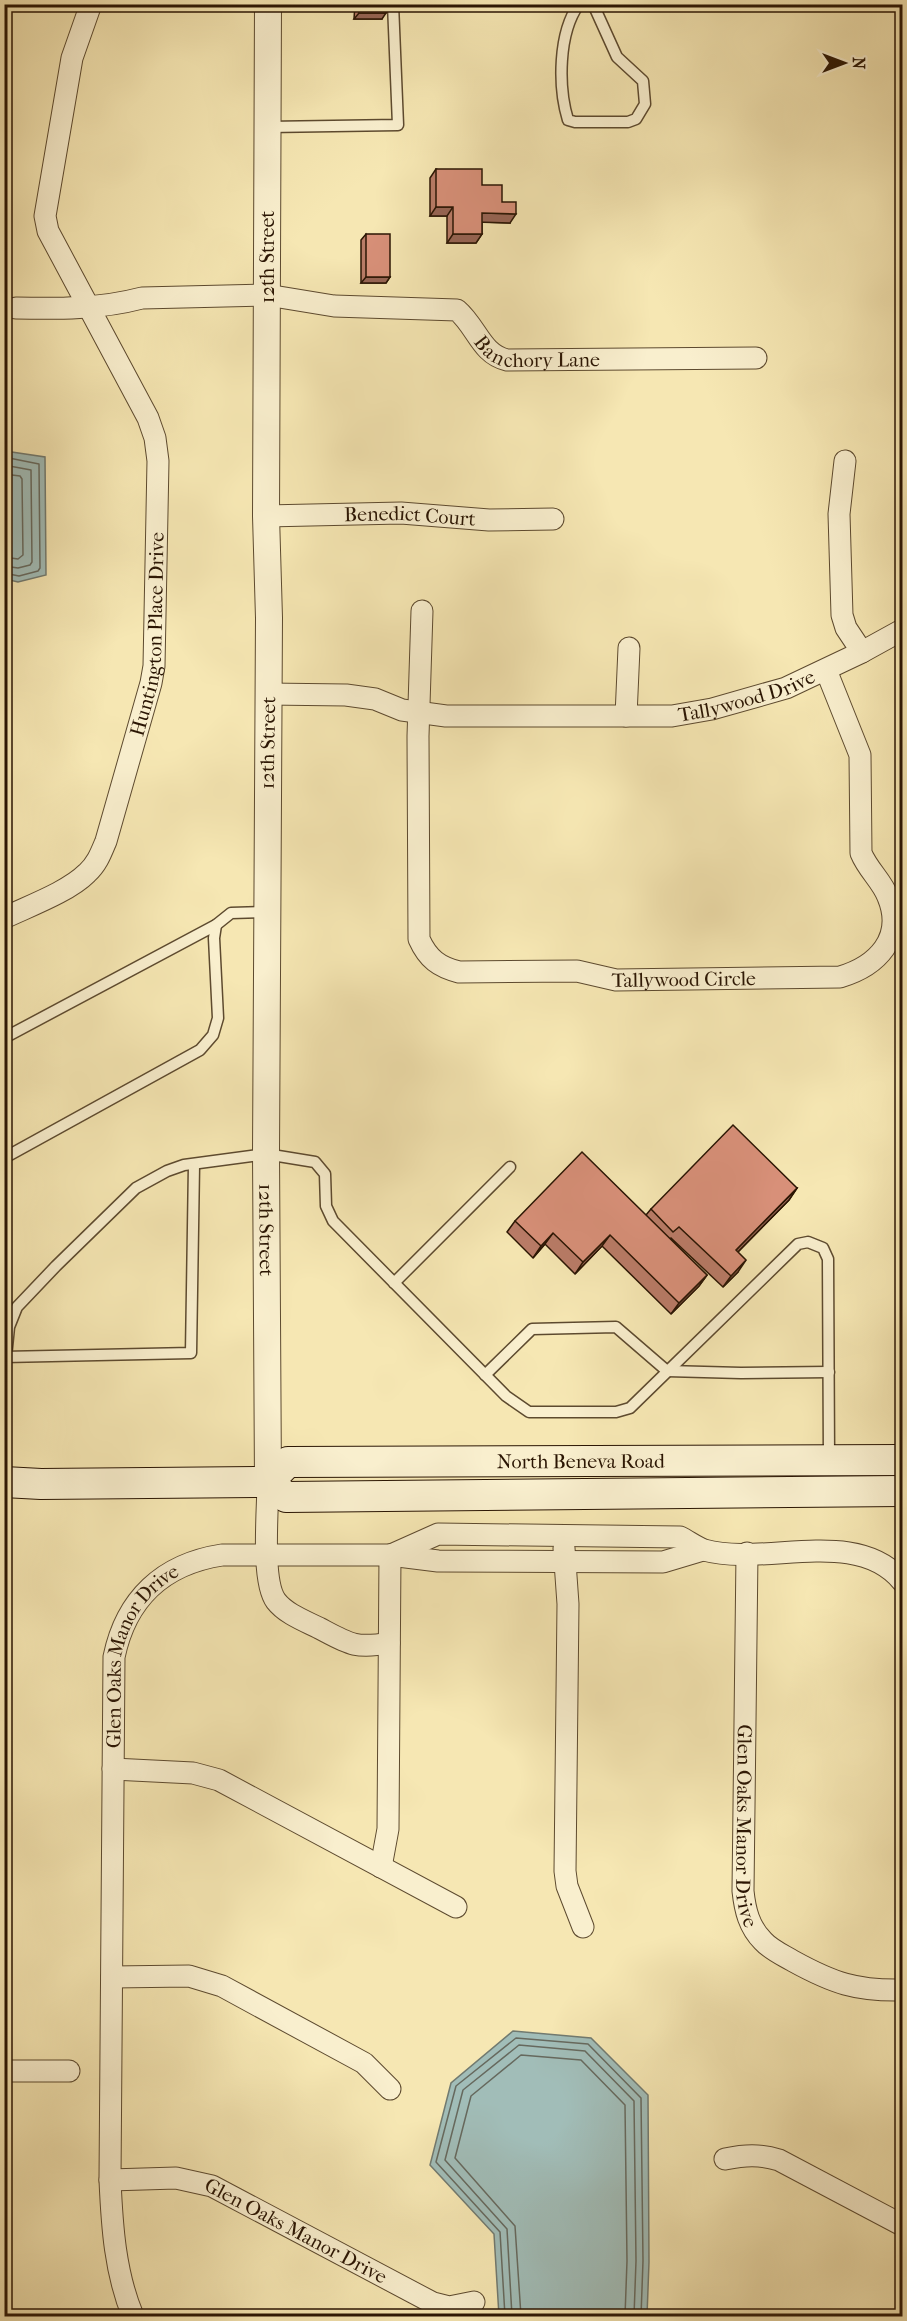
<svg xmlns="http://www.w3.org/2000/svg" width="907" height="2321" font-family="'IM FELL French Canon',serif">
	<style>
		.water { fill: #a1bdb8; stroke: #717a70; stroke-width: 1.5 }
		.lines { fill: none; stroke-linecap: round; stroke-linejoin: round }
		.shore { stroke: #66695e; stroke-width: 1.5 }
		.service-casing { stroke: #5d4a2f; stroke-width: 13 }
		.minor-casing { stroke: #5d4a2f; stroke-width: 23 }
		.tertiary-casing { stroke: #5d4a2f; stroke-width: 28 }
		.secondary-casing { stroke: #2a1503; stroke-width: 32 }
		.service { stroke: #f9efce; stroke-width: 10 }
		.minor { stroke: #f9efce; stroke-width: 21 }
		.tertiary { stroke: #f9efce; stroke-width: 26 }
		.secondary { stroke: #f9efce; stroke-width: 30 }
		.wall { fill: #ba7c68; stroke: #2a1503; stroke-width: 1.5 }
		.shaded-wall { fill: #976555; stroke: #2a1503; stroke-width: 1.5 }
		.building { fill: #d89079; stroke: #2a1503; stroke-width: 1.5 }
		.labels { text-anchor: middle; dominant-baseline: central; stroke-width: 6; stroke-linejoin: round; paint-order: stroke }
		.street-label { font-size: 20px; fill: #2a1503; stroke: #f9efce }
	</style>
	<rect width="100%" height="100%" fill="#f6e7b3"/>
	<filter id="stains"><feTurbulence type="fractalNoise" baseFrequency=".00333" numOctaves="4"/><feColorMatrix values="0 0 0 0 .2 0 0 0 0 .09 0 0 0 0 .02 0 0 0 .5 -.17"/></filter>
	<radialGradient id="worn" r=".72"><stop offset=".6" stop-color="#630" stop-opacity="0"/><stop offset="1" stop-color="#630" stop-opacity=".3"/></radialGradient>
	<!-- water -->
	<g class="water">
		<path d="M5,451L45,457L46,575L18,582L5,579Z"/>
		<path d="M513,2031L591,2038L648,2095L649,2262L647,2316H499L494,2234L430,2165L451,2083Z"/>
	</g>
	<g class="lines">
		<!-- shore -->
		<g class="shore">
			<path d="M4,457L39,464L40,568L38,571L19,576L4,573"/>
			<path d="M4,465L31,470L32,562L30,565L18,568L4,566"/>
			<path d="M4,474L20,476L22,479L23,555L18,559L4,557"/>
			<path d="M505,2316L500,2232L436,2162L456,2086L516,2038L588,2044L641,2098L643,2261L641,2316"/>
			<path d="M512,2316L507,2229L445,2160L463,2090L519,2045L585,2051L634,2101L636,2261L634,2316"/>
			<path d="M521,2316L515,2226L455,2158L471,2096L521,2055L581,2060L625,2105L627,2261L625,2316"/>
		</g>
		<!-- service casing -->
		<g class="service-casing">
			<g id="service">
				<path d="M579,4C558,33 558,87 568,120L575,122H628L636,119L645,104L643,81L617,57L593,4"/>
				<path d="M268,127L398,125L393,4"/>
				<path d="M4,1038L216,925L231,913L266,912"/>
				<path d="M4,1158L200,1050L213,1035L218,1018L214,938L216,925"/>
				<path d="M394,1283L510,1167"/>
				<path d="M4,1357L191,1353L194,1165"/>
				<path d="M6,1357L9,1327L17,1307L56,1266L136,1188L167,1171L184,1165L266,1154L315,1162L325,1174L326,1206L333,1221L506,1396L529,1412H616L630,1408L798,1244L808,1242L823,1248L828,1259L829,1458"/>
				<path d="M485,1375L532,1329L616,1327L667,1371L741,1373L829,1372"/>
			</g>
		</g>
		<!-- minor casing -->
		<g class="minor-casing">
			<g id="minor">
				<path id="s1" d="M16,308C59,309 100,309 142,298L267,295L334,306L457,310C477,327 481,354 507,360L756,358"/>
				<path d="M845,461L839,514L842,615L846,628L862,652"/>
				<path id="s2" d="M266,516L401,513L489,520L553,519"/>
				<path id="s3" d="M422,611L418,736L419,939C428,959 439,967 459,972L577,971L616,980L840,977C877,966 905,938 888,897C882,881 868,870 861,853L860,755L826,670"/>
				<path id="s4" d="M268,694L346,695L375,699L402,710L446,716H672L712,709L786,688L862,652L902,630"/>
				<path d="M626,716L629,648"/>
				<path id="s5" d="M4,918C29,906 68,892 87,873C97,864 101,853 106,841L151,683L154,666L158,461L155,438L148,418L48,231L45,216L72,58L91,4"/>
				<path d="M268,1482C268,1508 261,1581 276,1601C286,1614 305,1621 319,1628C349,1644 355,1649 389,1643"/>
				<path d="M564,1548L568,1604L565,1871L567,1886L583,1927"/>
				<path id="s6" d="M747,1553L743,1891C745,1910 749,1927 763,1941C771,1950 783,1955 793,1961C833,1983 856,1991 902,1990"/>
				<path d="M391,1555L438,1534L680,1537C688,1541 696,1547 704,1550C766,1567 856,1526 902,1581"/>
				<path d="M113,1769L193,1773L219,1780L456,1907"/>
				<path d="M381,1867L388,1829L390,1555"/>
				<path d="M112,1977L189,1976L222,1986L364,2063L390,2089"/>
				<path d="M4,2071H69"/>
				<path d="M725,2159C745,2155 759,2154 779,2160L902,2225"/>
				<path id="s7" d="M110,2180L176,2178L212,2186L433,2303L449,2307L474,2302"/>
				<path id="s8" d="M133,2316C115,2273 112,2226 110,2180L114,1657C126,1599 163,1564 222,1555H390L438,1561L663,1562L703,1550"/>
			</g>
		</g>
		<!-- tertiary casing -->
		<g class="tertiary-casing">
			<g id="tertiary">
				<path id="s9" d="M268,4L266,516L269,618L266,1154L268,1482"/>
			</g>
		</g>
		<!-- secondary casing -->
		<g class="secondary-casing">
			<g id="secondary">
				<path d="M4,1482L41,1484L268,1482L286,1497L902,1491"/>
				<path id="s10" d="M268,1482L288,1462L902,1460"/>
			</g>
		</g>
		<!-- service -->
		<use href="#service" class="service"/>
		<!-- minor -->
		<use href="#minor" class="minor"/>
		<!-- tertiary -->
		<use href="#tertiary" class="tertiary"/>
		<!-- secondary -->
		<use href="#secondary" class="secondary"/>
	</g>
	<!-- wall -->
	<g class="wall">
		<path d="M355,4H386L382,19H354Z"/>
		<path d="M436,169L482,185L502,202L510,223L482,222V234L476,243H447V216H430V178Z"/>
		<path d="M366,234L390,277L386,283H361V240Z"/>
		<path d="M797,1188L789,1200L738,1252V1272L723,1287L671,1238L670,1239L707,1275L699,1286L671,1314L602,1246L575,1274L545,1244L533,1258L507,1232L515,1221L646,1215L651,1209Z"/>
	</g>
	<!-- shaded-wall -->
	<g class="shaded-wall">
		<path d="M359,13H386L382,19H354Z"/>
		<path d="M436,207H453L447,216H430Z"/>
		<path d="M482,213L516,214L510,223L476,222Z"/>
		<path d="M453,234H482L476,243H447Z"/>
		<path d="M366,277H390L386,283H361Z"/>
		<path d="M797,1188L789,1200L728,1262L736,1250Z"/>
		<path d="M553,1233L545,1244L533,1258L541,1246Z"/>
		<path d="M610,1235L602,1246L575,1274L583,1262Z"/>
		<path d="M746,1260L738,1272L723,1287L731,1276Z"/>
		<path d="M707,1275L699,1286L671,1314L679,1303Z"/>
	</g>
	<!-- building -->
	<g class="building">
		<rect x="359" y="4" width="27" height="9"/>
		<path d="M436,169H482V185H502V202H516V214L482,213V234H453V207H436Z"/>
		<rect x="366" y="234" width="24" height="43"/>
		<path d="M733,1125L797,1188L736,1250L746,1260L731,1276L679,1227L673,1232L651,1209Z"/>
		<path d="M582,1152L707,1275L679,1303L610,1235L583,1262L553,1233L541,1246L515,1221Z"/>
	</g>
	<g class="labels">
		<!-- street labels -->
		<g class="street-label">
			<text transform="translate(267 257) rotate(-90)">12th Street</text>
			<text stroke="none"><textPath href="#s1" startOffset="543">Banchory Lane</textPath></text>
			<text stroke="none"><textPath href="#s2" startOffset="144">Benedict Court</textPath></text>
			<text stroke="none"><textPath href="#s5" startOffset="345">Huntington Place Drive</textPath></text>
			<text stroke="none"><textPath href="#s4" startOffset="484">Tallywood Drive</textPath></text>
			<text transform="translate(268 743) rotate(-89)">12th Street</text>
			<text stroke="none"><textPath href="#s3" startOffset="608">Tallywood Circle</textPath></text>
			<text stroke="none"><textPath href="#s9" startOffset="1226">12th Street</textPath></text>
			<text stroke="none"><textPath href="#s10" startOffset="321">North Beneva Road</textPath></text>
			<text stroke="none"><textPath href="#s8" startOffset="672">Glen Oaks Manor Drive</textPath></text>
			<text stroke="none"><textPath href="#s6" startOffset="273">Glen Oaks Manor Drive</textPath></text>
			<text stroke="none"><textPath href="#s7" startOffset="198">Glen Oaks Manor Drive</textPath></text>
		</g>
	</g>
	<!-- margin -->
	<rect width="907" height="2321" fill="none" stroke="#f6e7b3" stroke-width="24"/>
	<rect x="6" y="6" width="895" height="2309" fill="none" stroke="#2a1503" stroke-width="3"/>
	<rect x="12" y="12" width="883" height="2297" fill="none" stroke="#2a1503" stroke-width="1.5"/>
	<!-- north arrow -->
	<g transform="translate(844 63) rotate(90)" stroke="#f9efce" stroke-width="4.5" paint-order="stroke">
	<path d="M0-4.5L10 22L0 15L-10 22Z" fill="#2a1503"/>
	<text y="-9" font-size="16" font-weight="bold" text-anchor="middle" fill="#2a1503">N</text>
	</g>
	<rect width="100%" height="100%" filter="url(#stains)"/>
	<rect width="100%" height="100%" fill="url(#worn)"/>
</svg>
